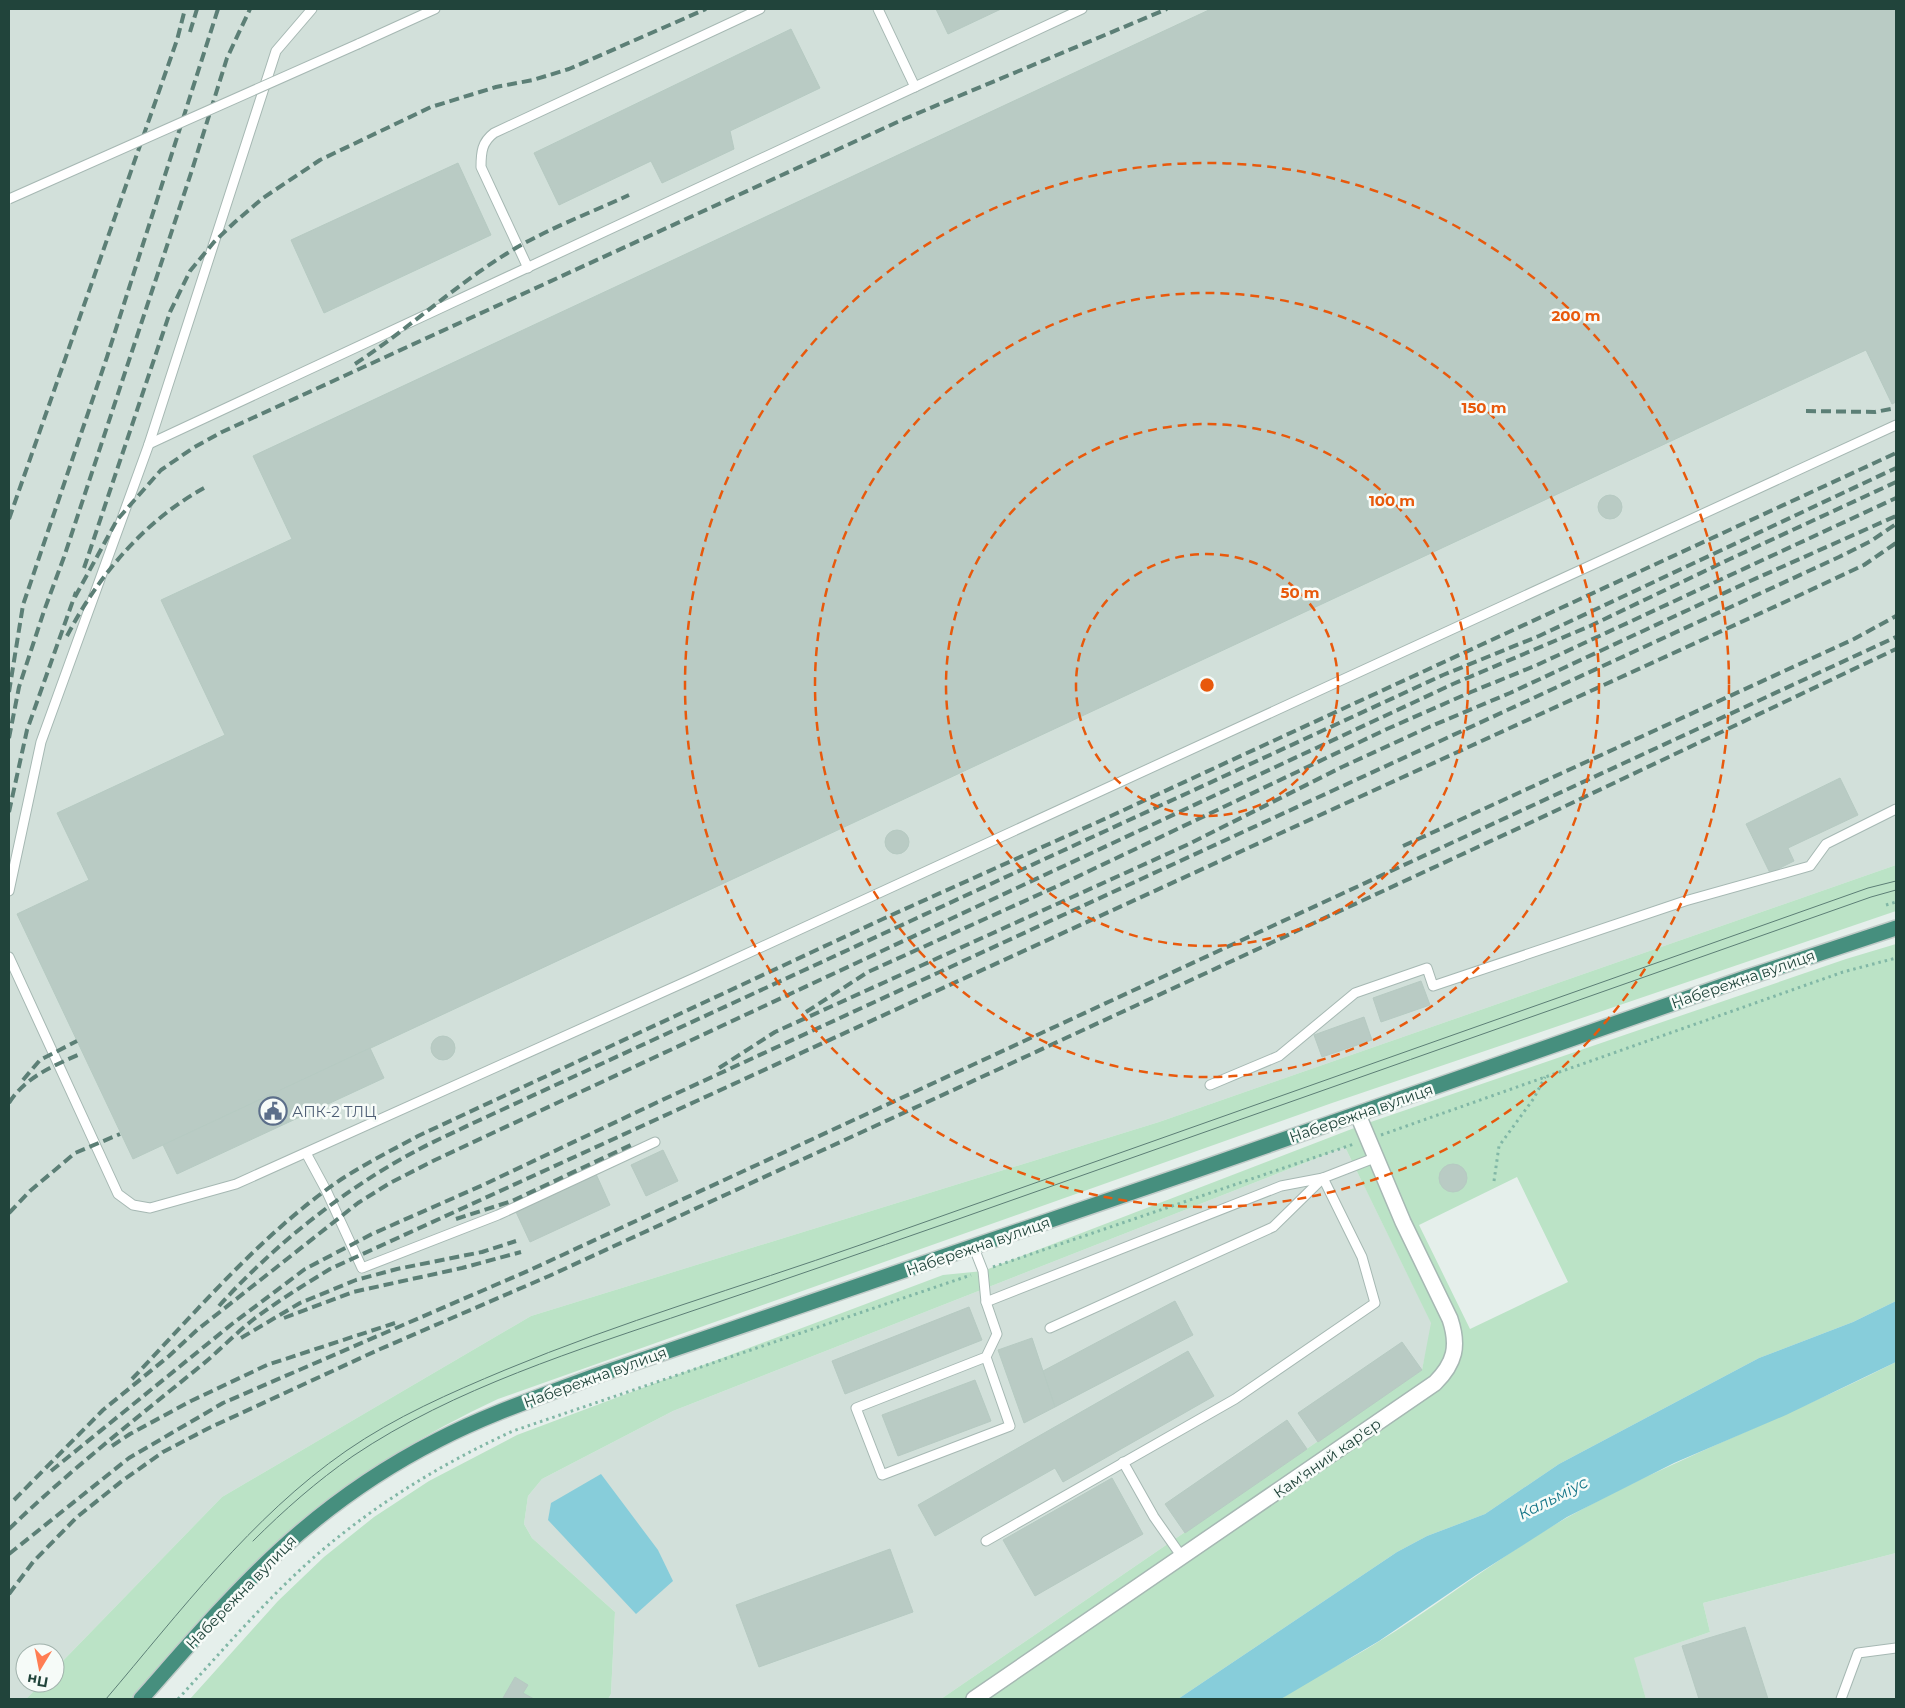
<svg xmlns="http://www.w3.org/2000/svg" width="1905" height="1708" font-family="Montserrat,sans-serif">
	<style>
		.built { fill: #d2e0da }
		.green { fill: #bbe3c6; fill-rule: evenodd }
		.water { fill: #87cdda }
		.building { fill: #b9cbc4; stroke: #b6cac2 }
		.lines { fill: none; stroke-linecap: round; stroke-linejoin: round }
		.service-casing { stroke: #a6b8b3; stroke-width: 11 }
		.minor-casing { stroke: #a6b8b3; stroke-width: 18 }
		.trunk-casing { stroke: #c1cbc8; stroke-width: 18 }
		.path { stroke: #81b7a6; stroke-width: 3; stroke-dasharray: 2.5 4; stroke-linecap: butt }
		.service { stroke: #fff; stroke-width: 9 }
		.minor { stroke: #fff; stroke-width: 15 }
		.trunk { stroke: #468f7e; stroke-width: 15 }
		.tram { stroke: #5c7f76; stroke-width: 1 }
		.rail { stroke: #5c7f76; stroke-width: 4; stroke-dasharray: 10 5; stroke-linecap: butt }
		.service-bridge-casing { stroke: #a6b8b3; stroke-width: 11; stroke-linecap: butt }
		.service-bridge { stroke: #fff; stroke-width: 9 }
		.ring { fill: none; stroke: #e8590c; stroke-width: 2.5; stroke-dasharray: 9 6 }
		.labels { text-anchor: middle; dominant-baseline: central; stroke-width: 5; stroke-linejoin: round; paint-order: stroke }
		.street-label { font-size: 15px; fill: #21443b; stroke: #f6fbf8 }
		.service-label { font-size: 15px; fill: #4e5e75; stroke: #f6fbf8; text-anchor: start }
		.water-label { font-size: 16px; font-style: italic; fill: #137588; stroke: #f6fbf8 }
		.centre { fill: #e8590c; stroke: #f6fbf8; stroke-width: 2.5 }
		.ring-label { font-size: 15px; text-anchor: middle; font-weight: bold; fill: #e8590c; stroke: #f6fbf8; stroke-width: 5; stroke-linejoin: round; paint-order: stroke }
	</style>
	<rect width="100%" height="100%" fill="#e5efeb"/>
	<!-- built -->
	<g class="built">
		<path d="M9,9H1896V865L1159,1122L531,1316L222,1497L55,1669V1653H25V1683H42L26,1699H9Z"/>
		<path d="M1345,1147L1432,1324L1422,1370L941,1699H608L611,1694L615,1612L532,1538L524,1524L528,1496L542,1479L673,1411Z"/>
		<path d="M1896,1553V1699H1646L1633,1658L1710,1632L1703,1603Z"/>
	</g>
	<!-- green -->
	<g class="green">
		<path d="M1896,865V911L1332,1103L498,1399C425,1433 359,1474 297,1525L134,1699H26L42,1683H55V1669L222,1497L531,1316L1159,1122Z"/>
		<path d="M1896,944V1301L1853,1322L1759,1358L1559,1464L1485,1514L1427,1536L1397,1552L1178,1699H941L1422,1370L1431,1323L1345,1147L673,1411L542,1479L528,1496L524,1524L532,1538L615,1612L611,1694L608,1699H190L278,1601L324,1557L374,1517L429,1481L517,1435L943,1275L983,1271L1362,1125L1846,959ZM1517,1177L1568,1282L1470,1329L1419,1225Z"/>
		<path d="M1896,1362V1553L1703,1603L1710,1632L1634,1658L1646,1699H1281C1311,1677 1347,1662 1378,1642C1443,1602 1502,1554 1568,1517C1674,1458 1788,1417 1896,1362Z"/>
	</g>
	<!-- water -->
	<g class="water">
		<path d="M1896,1301V1362L1786,1415L1674,1463L1567,1517L1476,1575L1379,1641L1281,1699H1178L1397,1552L1427,1536L1485,1514L1559,1464L1759,1358L1853,1322Z"/>
		<path d="M601,1474L658,1550L673,1581L636,1614L548,1520L551,1503Z"/>
	</g>
	<!-- building -->
	<g class="building">
		<path d="M936,9H1001L948,34Z"/>
		<path d="M1211,9H1896V402L1892,404L1866,350L133,1159L17,914L89,880L57,813L225,735L161,600L292,539L253,456Z"/>
		<path d="M791,29L820,88L730,131L734,149L662,183L651,161L559,205L534,153Z"/>
		<path d="M458,163L491,235L324,313L291,240Z"/>
		<circle cx="1610" cy="507" r="12"/>
		<path d="M1840,778L1858,815L1788,848L1794,861L1770,873L1746,824Z"/>
		<circle cx="897" cy="842" r="12"/>
		<path d="M1421,981L1430,1005L1381,1022L1373,998Z"/>
		<path d="M1364,1017L1372,1040L1322,1057L1314,1035Z"/>
		<circle cx="443" cy="1048" r="12"/>
		<path d="M370,1048L384,1078L177,1174L163,1145Z"/>
		<path d="M663,1150L678,1181L646,1196L631,1165Z"/>
		<circle cx="1453" cy="1178" r="14"/>
		<path d="M596,1174L610,1205L530,1242L516,1212Z"/>
		<path d="M1175,1301L1193,1335L1055,1407L1043,1371Z"/>
		<path d="M969,1307L982,1340L845,1394L832,1361Z"/>
		<path d="M1032,1338L1055,1407L1024,1423L998,1350Z"/>
		<path d="M1402,1342L1422,1370L1318,1442L1298,1413Z"/>
		<path d="M1188,1351L1214,1396L1063,1482L1055,1468L935,1536L918,1505Z"/>
		<path d="M975,1380L991,1421L898,1456L882,1415Z"/>
		<path d="M1287,1420L1307,1449L1185,1533L1165,1504Z"/>
		<path d="M1112,1478L1143,1534L1035,1596L1003,1540Z"/>
		<path d="M890,1549L913,1612L759,1667L736,1605Z"/>
		<path d="M1745,1627L1768,1699H1699L1682,1646Z"/>
		<path d="M515,1677L528,1685L523,1693L534,1699L503,1698Z"/>
	</g>
	<g class="lines">
		<!-- service casing -->
		<g class="service-casing">
			<g id="service">
				<path d="M878,9L915,87"/>
				<path d="M358,44L435,9"/>
				<path d="M528,268L481,167C481,152 482,142 494,133L760,9"/>
				<path d="M149,444L1082,9"/>
				<path d="M9,891L41,742L149,444L276,51L312,9"/>
				<path d="M9,957L118,1194L133,1205L150,1208L236,1184L694,978L1896,425"/>
				<path d="M1210,1085L1279,1056L1355,993L1427,968L1433,986L1685,901L1810,866L1826,844L1896,809"/>
				<path d="M306,1153L326,1190L362,1268L498,1215L655,1142"/>
				<path d="M974,1248L983,1271L986,1302L997,1334L986,1357L856,1408L882,1475L1010,1426L986,1357"/>
				<path d="M986,1302L1281,1186L1323,1178L1377,1157"/>
				<path d="M1050,1328L1273,1227L1323,1178"/>
				<path d="M1123,1462L1154,1517L1182,1557"/>
				<path d="M986,1541L1235,1399L1375,1303L1362,1257L1323,1178"/>
				<path d="M1841,1699L1858,1653L1896,1648"/>
			</g>
		</g>
		<!-- minor casing -->
		<g class="minor-casing">
			<path id="minor" d="M974,1699L1435,1383C1455,1363 1459,1346 1450,1319L1403,1222L1358,1115"/>
		</g>
		<!-- trunk casing -->
		<g class="trunk-casing">
			<path id="trunk" d="M141,1699C186,1648 230,1596 280,1550C327,1507 381,1469 438,1440C488,1414 542,1396 595,1376L1197,1170L1745,978L1896,928"/>
		</g>
		<!-- path -->
		<g class="path">
			<path d="M1886,905L1896,902"/>
			<path d="M1381,1135L1843,972L1896,958"/>
			<path d="M1494,1181L1499,1146L1534,1098L1545,1077"/>
			<path d="M993,1267L1354,1144"/>
			<path d="M178,1699C224,1649 269,1596 320,1552C379,1502 443,1463 513,1431L971,1275"/>
		</g>
		<!-- service -->
		<use href="#service" class="service"/>
		<!-- minor -->
		<use href="#minor" class="minor"/>
		<!-- trunk -->
		<use href="#trunk" class="trunk"/>
		<!-- tram -->
		<g class="tram">
			<path d="M253,1541C284,1510 317,1481 353,1456C454,1388 578,1350 692,1311C778,1282 864,1252 950,1222C1257,1114 1564,1005 1871,897L1896,890"/>
			<path d="M106,1699C180,1612 251,1517 346,1451C395,1417 450,1393 505,1370C620,1322 741,1287 860,1245C1196,1126 1532,1007 1868,888L1896,881"/>
		</g>
		<!-- rail -->
		<g class="rail">
			<path d="M190,32L197,9"/>
			<path d="M355,364C407,330 453,287 506,254C544,230 588,214 629,195"/>
			<path d="M1806,411L1875,412L1896,408"/>
			<path d="M9,519L177,40L185,9"/>
			<path d="M84,568L170,312L190,271L214,242L235,222L263,198L320,160L431,107L496,87L533,80L569,69L706,9"/>
			<path d="M75,597L117,520L161,470L193,448L222,432L904,119L1167,9"/>
			<path d="M67,636C98,576 144,521 204,488"/>
			<path d="M9,692L23,605L107,357L218,9"/>
			<path d="M9,738L19,687L44,611L64,557L192,170L227,58L250,9"/>
			<path d="M9,812L27,730L76,592"/>
			<path d="M1403,846L1854,639L1896,616"/>
			<path d="M806,1012L868,972L1062,884L1387,729L1471,692L1537,665L1896,498"/>
			<path d="M719,1068L775,1032L1189,844L1342,767L1429,727L1510,693L1748,582L1896,516"/>
			<path d="M23,1080L40,1060L77,1041"/>
			<path d="M9,1103C26,1076 54,1066 82,1053"/>
			<path d="M9,1213L30,1191L75,1153L120,1134"/>
			<path d="M456,1219L512,1201L633,1144"/>
			<path d="M219,1306C273,1246 343,1190 414,1152C432,1142 451,1134 469,1125L1443,675L1539,636L1896,468"/>
			<path d="M284,1318L353,1292L462,1268L521,1252"/>
			<path d="M241,1338L300,1303L356,1280L397,1269L482,1252L516,1241"/>
			<path d="M132,1379C194,1314 253,1244 326,1190C354,1169 387,1153 418,1136L885,918L1100,821L1896,453"/>
			<path d="M112,1446L130,1434L191,1401L267,1365L395,1323"/>
			<path d="M51,1471L232,1324L305,1269L372,1234L483,1185L660,1101L1839,557L1871,541L1896,524"/>
			<path d="M14,1500L103,1410L169,1356L197,1330L358,1203L390,1183L435,1160L1453,684L1590,626L1730,559L1896,482"/>
			<path d="M9,1529C70,1470 137,1418 203,1364C220,1350 236,1333 254,1319C278,1301 304,1285 330,1269L1787,601L1864,565L1896,543"/>
			<path d="M9,1554L129,1458L223,1403L530,1270L1896,637"/>
			<path d="M9,1594L33,1562L77,1517L122,1481L163,1452L209,1428L378,1350L549,1276L999,1069L1534,821L1896,649"/>
		</g>
		<!-- service-bridge casing -->
		<g class="service-bridge-casing">
			<path id="service-bridge" d="M9,199L358,44"/>
		</g>
		<!-- service-bridge -->
		<use href="#service-bridge" class="service-bridge"/>
	</g>
	<!-- distance rings -->
	<g class="ring">
		<circle cx="1207" cy="685" r="131"/>
		<circle cx="1207" cy="685" r="261"/>
		<circle cx="1207" cy="685" r="392"/>
		<circle cx="1207" cy="685" r="522"/>
	</g>
	<!-- icons -->
	<defs>
		<g id="civic-ring" transform="scale(1.4375)"><circle r="9.5" fill="#f6fbf8" stroke="#5c6f8a" stroke-width="1.5"/><path d="M-.6-6.5H3V-4.5H.6V-3L4-1V1h2V6H-6V1h2V-1L-.6-3ZM-1.2 2.5V6h2.4V2.5Z" fill="#5c6f8a"/></g>
	</defs>
	<g fill-rule="evenodd">
		<use href="#civic-ring" x="273" y="1111"/>
	</g>
	<g class="labels">
		<!-- street labels -->
		<g class="street-label">
			<text transform="translate(1743 979) rotate(-19)">Набережна вулиця</text>
			<text transform="translate(1361 1113) rotate(-19)">Набережна вулиця</text>
			<text transform="translate(978 1246) rotate(-19)">Набережна вулиця</text>
			<text transform="translate(595 1377) rotate(-20)">Набережна вулиця</text>
			<text transform="translate(1327 1458) rotate(-35)">Кам'яний кар'єр</text>
			<text transform="translate(241 1592) rotate(-46)">Набережна вулиця</text>
		</g>
		<!-- service labels -->
		<g class="service-label">
			<text x="292" y="1111">АПК-2 ТЛЦ</text>
		</g>
		<!-- water labels -->
		<g class="water-label">
			<text transform="translate(1553 1498) rotate(-27)">Кальміус</text>
		</g>
	</g>
	<circle cx="1207" cy="685" r="8" class="centre"/>
	<g class="ring-label">
		<text x="1576" y="321">200 m</text>
		<text x="1484" y="413">150 m</text>
		<text x="1392" y="506">100 m</text>
		<text x="1300" y="598">50 m</text>
	</g>
	<!-- border -->
	<rect width="1905" height="1708" fill="none" stroke="#21443b" stroke-width="20"/>
	<!-- north arrow -->
	<g transform="translate(40 1668) rotate(190)"><circle r="24" fill="#f6fbf8" stroke="#a1b2ac"/>
	<path d="M0-4L9 19L0 12L-9 19Z" fill="#ff7d53"/>
	<text y="-8" font-size="14" font-weight="bold" text-anchor="middle" fill="#21443b">Пн</text>
	</g>
</svg>
